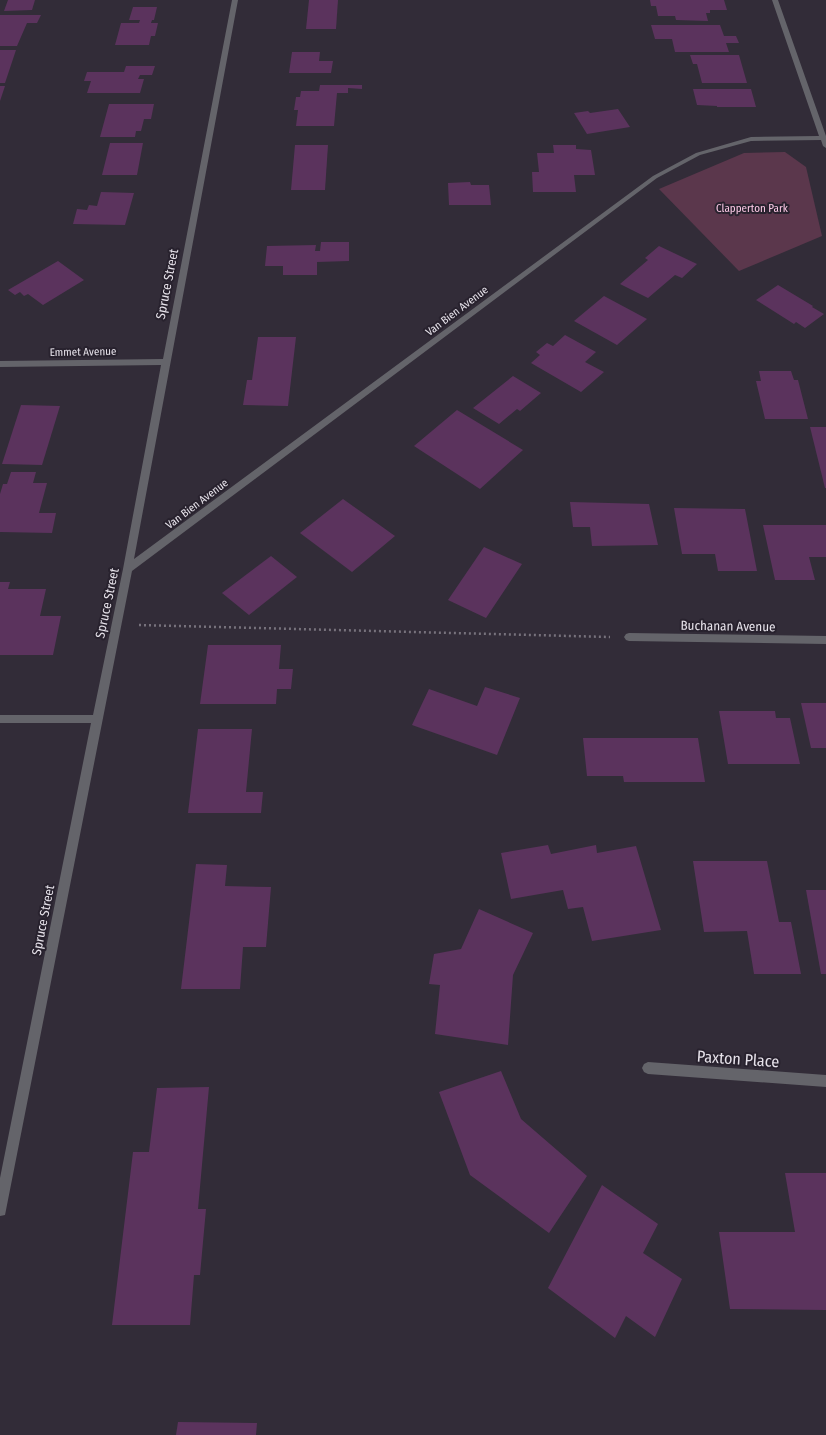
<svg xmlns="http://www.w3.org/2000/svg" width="826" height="1435" font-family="'Fira Sans Condensed',sans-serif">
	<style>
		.green { fill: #5b374c }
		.building { fill: #5b335d }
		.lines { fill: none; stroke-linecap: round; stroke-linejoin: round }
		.path { stroke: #77727c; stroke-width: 2.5; stroke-dasharray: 2 3; stroke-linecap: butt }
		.minor { fill: #64646a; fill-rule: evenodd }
		.labels { text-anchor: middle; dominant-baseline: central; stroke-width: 4; stroke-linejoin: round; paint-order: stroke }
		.far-park-label { font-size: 11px; fill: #fbc8e5; stroke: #28222e }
		.far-street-label { font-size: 11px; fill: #e6e2ea; stroke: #28222e }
		.street-label { font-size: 13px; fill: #e6e2ea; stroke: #28222e }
		.near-street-label { font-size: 16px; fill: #e6e2ea; stroke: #28222e }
	</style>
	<rect width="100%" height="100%" fill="#322c38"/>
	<!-- green -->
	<path class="green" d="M785,152L806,167L822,236L739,271L659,189L744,153Z"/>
	<!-- building -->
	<g class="building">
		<path d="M8,0H35L32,10L4,11Z"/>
		<path d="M309,0H338L336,29H306Z"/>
		<path d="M650,0H724L727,10H710V13H706L708,21L676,20L675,16H658L656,6H651Z"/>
		<path d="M133,7H157L154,20H152L151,23H158L155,36H151L149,45H115L121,23H139L140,20H129Z"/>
		<path d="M0,15H41L37,23H27L17,46H0Z"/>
		<path d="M651,25H720L724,36H736L739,43H726L729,52H675L672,39H655Z"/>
		<path d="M0,50H16L5,83H0Z"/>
		<path d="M292,52H320L319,61H333L331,73H289Z"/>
		<path d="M690,55H739L747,83H702L697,64H693Z"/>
		<path d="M126,66H155L152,75H140L138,79H144L140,93H87L91,81H84L87,72H124Z"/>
		<path d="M320,85H362V89L348,88V93H337L334,126H296L298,110H294L296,97H300L301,91H319Z"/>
		<path d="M0,86H5L0,101Z"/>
		<path d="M693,89H751L756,107H717V106L697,105Z"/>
		<path d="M109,104H154L151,119H144L141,131H136L135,137H100Z"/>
		<path d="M618,109L630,127L587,134L574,113L588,111L590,113Z"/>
		<path d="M110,143H143L137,175H102Z"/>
		<path d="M295,145H328L325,190H291Z"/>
		<path d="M553,145H576V149L591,150L595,175H574L576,192H533L532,172H539L537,153H554Z"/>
		<path d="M470,182L471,185H489L491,205H449L448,183Z"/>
		<path d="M101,192L134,193L125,225L73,224L77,209L87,210L89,205L97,206Z"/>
		<path d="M321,242H349V261L317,262V275H283V266H265L267,246L316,245L315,251H320Z"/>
		<path d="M659,246L697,264L682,278L675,275L648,298L620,284L648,260L645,258Z"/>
		<path d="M58,261L84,280L43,305L28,294L24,296L20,292L15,295L8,290Z"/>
		<path d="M778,285L813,306L812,307L824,314L805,328L796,322L794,324L756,300Z"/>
		<path d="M604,296L647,319L617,345L574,321Z"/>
		<path d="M565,335L596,352L585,362L604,372L581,392L531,363L540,355L536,352L547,343L553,346Z"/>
		<path d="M258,337H296L288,406L243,405L247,380H252Z"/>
		<path d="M759,371H791L794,380H798L808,419H765L756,381H761Z"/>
		<path d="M513,376L541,393L520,411L517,409L499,424L473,408Z"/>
		<path d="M21,405L60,406L42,465L2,464Z"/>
		<path d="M457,410L523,450L480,489L414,446Z"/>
		<path d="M810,427H826V488H825Z"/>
		<path d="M11,472H36L33,483H47L39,513H56L52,533L0,532V494L3,484H7Z"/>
		<path d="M343,499L395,536L352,572L300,533Z"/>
		<path d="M570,502L649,504L658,545L592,546L590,527H573Z"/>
		<path d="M674,508L745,509L757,571H718L715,554H682Z"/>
		<path d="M763,525H826V557H809L815,580H775Z"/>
		<path d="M484,547L522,564L486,618L448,600Z"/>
		<path d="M271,556L297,577L249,615L222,593Z"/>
		<path d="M0,582H10L8,589H46L40,616H61L53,655H0Z"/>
		<path d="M208,645H281L279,669H293L291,689H277L276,704H200Z"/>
		<path d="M485,687L520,698L497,755L412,725L429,689L477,706Z"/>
		<path d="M801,703H826V748H811Z"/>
		<path d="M719,711H775L776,718H790L800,764H728Z"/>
		<path d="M198,729H252L246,792H263L261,813H188Z"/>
		<path d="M583,738H698L705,782H624L623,776H587Z"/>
		<path d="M548,845L551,854L596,845L597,853L636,846L661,930L592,941L583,907L568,909L563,890L511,899L501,853Z"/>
		<path d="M693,861H767L779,922H791L801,974H754L747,931L704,932Z"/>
		<path d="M196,864L227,865L225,886L271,887L266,947H243L240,989H181Z"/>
		<path d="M806,890H826V974H821Z"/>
		<path d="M479,909L533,933L513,975L508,1045L435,1034L440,985L429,984L434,954L461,949Z"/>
		<path d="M501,1071L521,1119L587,1176L549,1233L470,1175L439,1092Z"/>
		<path d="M209,1087L198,1209H206L200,1275H194L190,1325H112L133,1152H149L157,1088Z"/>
		<path d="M785,1173H826V1310L730,1309L719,1232H795Z"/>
		<path d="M602,1185L658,1224L643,1253L682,1279L655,1337L626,1316L615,1338L548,1288Z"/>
		<path d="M178,1422L257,1423L256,1435H176Z"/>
	</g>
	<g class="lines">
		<!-- path -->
		<path class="path" d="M139,625L610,637"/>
		<!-- minor -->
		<g class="minor">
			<path d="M232,0H238L134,559L653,176L696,153L751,137L819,136L772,0H778L826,136V148L823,146L821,140L751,141L700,155L657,178L132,571L6,1210L5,1215L0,1216V1178L91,723H0V715H93L123,569L161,365L0,367V361L163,359Z"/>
			<path d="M629,633L826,636V644L629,641L626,640L624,637L626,634Z"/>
			<path d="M648,1062L826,1075V1087L648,1074L644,1072L642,1068L644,1064Z"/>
		</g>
	</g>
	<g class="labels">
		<!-- far-park labels -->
		<g class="far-park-label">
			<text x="752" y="208">Clapperton Park</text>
		</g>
		<!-- far-street labels -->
		<g class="far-street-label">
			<text transform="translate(457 311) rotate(-37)">Van Bien Avenue</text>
			<text transform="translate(83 352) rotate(-1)">Emmet Avenue</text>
			<text transform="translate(197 504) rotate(-37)">Van Bien Avenue</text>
		</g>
		<!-- street labels -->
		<g class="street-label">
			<text transform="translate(167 284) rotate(-79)">Spruce Street</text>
			<text transform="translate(107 603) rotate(-78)">Spruce Street</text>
			<text transform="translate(728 626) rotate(1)">Buchanan Avenue</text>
			<text transform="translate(43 920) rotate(-79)">Spruce Street</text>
		</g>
		<!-- near-street labels -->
		<g class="near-street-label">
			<text transform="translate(738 1059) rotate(4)">Paxton Place</text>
		</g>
	</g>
</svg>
